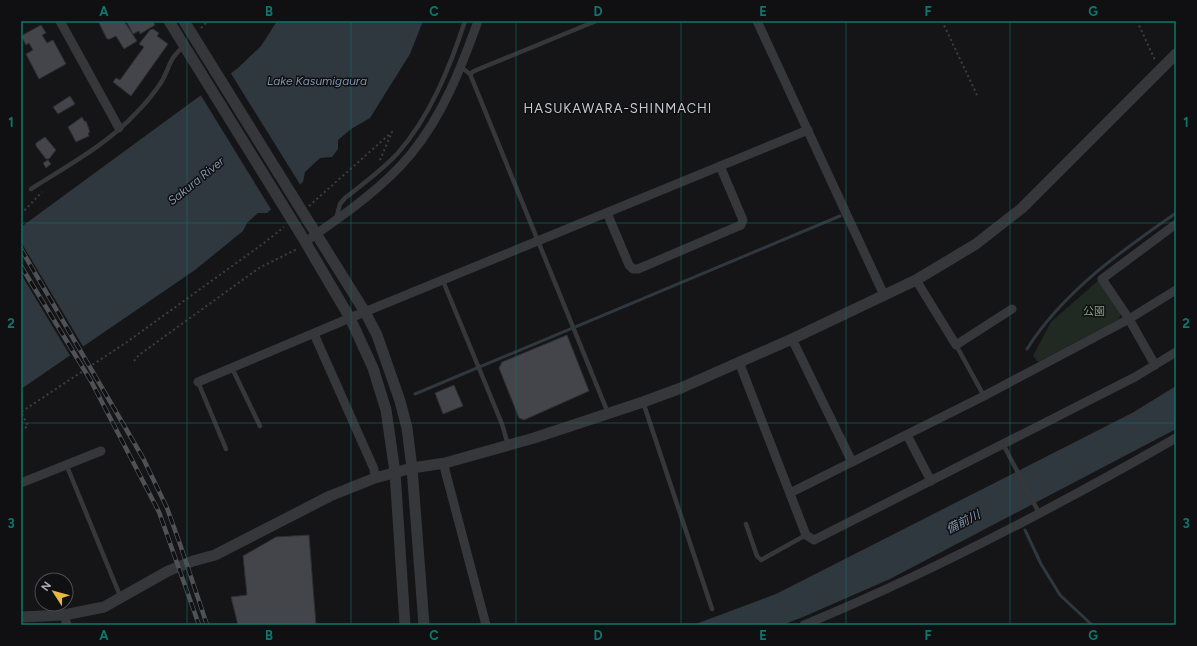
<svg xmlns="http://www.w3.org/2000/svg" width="1197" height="646" font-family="Figtree,'Noto Sans JP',sans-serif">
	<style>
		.green { fill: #212923 }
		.water { fill: #2f373f }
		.pier { fill: #151517 }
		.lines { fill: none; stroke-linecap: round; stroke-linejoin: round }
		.stream { stroke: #2f373f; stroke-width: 3 }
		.building { fill: #44454a; stroke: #2f2f32 }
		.path { stroke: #3c3e42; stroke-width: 2; stroke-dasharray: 2 3; stroke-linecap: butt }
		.service { stroke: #36373b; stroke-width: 4.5 }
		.minor { stroke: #36373b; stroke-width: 9 }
		.tertiary { stroke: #36373b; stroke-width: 11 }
		.rail-casing { stroke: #4f5156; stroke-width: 4.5 }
		.rail { stroke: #101012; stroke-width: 3; stroke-dasharray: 9; stroke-linecap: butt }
		.tertiary-bridge { stroke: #36373b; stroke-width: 11 }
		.grid { fill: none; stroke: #0f766e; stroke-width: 1; stroke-opacity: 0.55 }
		.labels { text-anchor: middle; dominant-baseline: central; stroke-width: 3; stroke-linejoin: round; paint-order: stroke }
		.park-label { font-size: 11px; fill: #80a084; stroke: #101012 }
		.water-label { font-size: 12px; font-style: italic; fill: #8196af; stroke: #101012 }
		.quarter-label { font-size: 13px; letter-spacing: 1px; fill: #c8cad2; stroke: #101012 }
		.neatline { fill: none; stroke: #0f766e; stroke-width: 1.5 }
		.grid-label { font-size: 13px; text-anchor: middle; font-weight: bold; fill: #0f766e }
	</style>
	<rect width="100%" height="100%" fill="#151517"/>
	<!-- green -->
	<path class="green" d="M1100,279L1121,314L1119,319L1038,362L1033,356L1051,322Z"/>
	<!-- water -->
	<g class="water">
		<path d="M277,21H423L410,54L370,118L351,129L338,140V149L332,157L320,158L305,172L303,182L267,213H258L247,223L243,231L195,270L21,389V227L238,68L261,46Z"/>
		<path d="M1176,386V429L890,579L803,617L782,625H693L776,594L1132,413Z"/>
	</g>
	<!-- pier -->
	<g class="pier">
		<path d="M230,72L301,186L272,211L200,94Z"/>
		<path d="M21,242L84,348L71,357L21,274Z"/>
	</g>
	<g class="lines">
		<!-- stream -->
		<g class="stream">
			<path d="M1027,349C1063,292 1121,251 1176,213"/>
			<path d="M415,394L840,216"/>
			<path d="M1025,530L1041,564L1060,595L1092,625"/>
		</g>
	</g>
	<!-- building -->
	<g class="building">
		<path d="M98,21H124L137,41L124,49L116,36L110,39H107Z"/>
		<path d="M126,21H153L155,25L140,34L139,31L133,34Z"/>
		<path d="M41,25L46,33L42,35L47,43L53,40L66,64L39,79L26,54L33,50L29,43L26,45L21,36Z"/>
		<path d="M153,29L159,33L157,36L168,44L131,96L113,82L116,78L120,80L144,47L139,44L150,30Z"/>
		<path d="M70,96L75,104L58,114L53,107Z"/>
		<path d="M82,117L85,122L86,121L90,132L88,133L89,136L76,142L68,127Z"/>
		<path d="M45,137L56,150L49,159H46L36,146V143Z"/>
		<path d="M48,160L51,164L46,168L43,163Z"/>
		<path d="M567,335L589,391L524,420L519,418L499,368L502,362Z"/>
		<path d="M454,385L463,406L443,414L435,393Z"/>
		<path d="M309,535L316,625H238L231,597L247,595L243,556L276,537Z"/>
	</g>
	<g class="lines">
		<!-- path -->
		<g class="path">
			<path d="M942,21L977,95"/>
			<path d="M1137,21L1155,60"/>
			<path d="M201,28L208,21"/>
			<path d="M309,206L392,132L380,160"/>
			<path d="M21,214L42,192"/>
			<path d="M134,361L139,355L259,268L297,249"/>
			<path d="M21,431L28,426L21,412L127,342L264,243L284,227"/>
		</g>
		<!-- service -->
		<g class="service">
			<path d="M461,67L470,74L608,413"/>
			<path d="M470,74L474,71L596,21"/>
			<path d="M31,189C67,166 108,144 137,112C146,103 155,92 162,81C170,67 169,57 185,46"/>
			<path d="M336,219L340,204L345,198C363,184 382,170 397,154C430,117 450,67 465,21"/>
			<path d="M443,281L502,424L508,445"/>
			<path d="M956,345L984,396"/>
			<path d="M232,368L260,426"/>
			<path d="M198,382L226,449"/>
			<path d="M643,402L712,609"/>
			<path d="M1003,444L1039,513"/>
			<path d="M66,464L121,598"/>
			<path d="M746,524L757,556L761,560L806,535"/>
		</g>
		<!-- minor -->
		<g class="minor">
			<path d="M60,21L119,128"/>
			<path d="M757,21L884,295"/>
			<path d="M607,213L629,265L633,269H638L741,225L743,220L720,166"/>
			<path d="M305,242C342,216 382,189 411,154C443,115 461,68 478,21"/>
			<path d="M916,280L956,345L1012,309"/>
			<path d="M314,334L374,469L375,478"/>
			<path d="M792,339L852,462"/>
			<path d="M739,362L806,535L814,540L1135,377L1176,352"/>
			<path d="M1155,365L1129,319L1102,279L1176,224"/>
			<path d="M198,382L350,318L808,130"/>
			<path d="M907,435L931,481"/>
			<path d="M445,463V470L486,625"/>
			<path d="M21,483L101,451"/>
			<path d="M790,493L984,396L1129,319L1176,290"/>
			<path d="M64,615L67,625"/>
			<path d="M804,625C932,572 1056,507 1176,438"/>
		</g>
		<!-- tertiary -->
		<g class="tertiary">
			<path d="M169,21L188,52"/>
			<path d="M184,21L197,42"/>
			<path d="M310,224L365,312L377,335L400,401L407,428L412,468L424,625"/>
			<path d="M300,233L350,318L373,368L386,410L395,472L405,625"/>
			<path d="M21,617L64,615L104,607L168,571L193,561L215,555L330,496L375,478L412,468L445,463L534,438L643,402L681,388L792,339L916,280L976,244L1022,208L1176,54"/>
		</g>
		<!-- rail casing -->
		<g class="rail-casing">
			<g id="rail">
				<path d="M21,249L143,458L167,508L181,547L207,625"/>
				<path d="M21,266L91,381L159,512L199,625"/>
			</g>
		</g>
		<!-- rail -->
		<use href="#rail" class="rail"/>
		<!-- tertiary-bridge -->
		<g class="tertiary-bridge">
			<path d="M197,42L310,224"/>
			<path d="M188,52L300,233"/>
		</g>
	</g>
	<!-- grid -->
	<path class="grid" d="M187,21V625M351,21V625M516,21V625M681,21V625M846,21V625M1010,21V625M21,223H1176M21,423H1176"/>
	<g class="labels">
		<!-- park labels -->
		<g class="park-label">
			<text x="1094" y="311">公園</text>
		</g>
		<!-- water labels -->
		<g class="water-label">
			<text x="317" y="81">Lake Kasumigaura</text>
			<text transform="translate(196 181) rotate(-39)">Sakura River</text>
			<text transform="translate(963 522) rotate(-27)">備前川</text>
		</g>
		<!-- quarter labels -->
		<g class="quarter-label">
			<text x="618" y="108">HASUKAWARA-SHINMACHI</text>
		</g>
	</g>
	<!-- border -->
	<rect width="1197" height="646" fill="none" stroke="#101012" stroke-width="44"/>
	<!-- north arrow -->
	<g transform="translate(54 592) rotate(306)"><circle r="19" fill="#101012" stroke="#4d4e54"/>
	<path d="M0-3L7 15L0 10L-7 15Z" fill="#e5b83e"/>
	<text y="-6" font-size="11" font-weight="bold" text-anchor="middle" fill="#a8abb6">N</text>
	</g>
	<rect x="22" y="22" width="1153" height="602" class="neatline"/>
	<g class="grid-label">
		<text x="104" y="16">A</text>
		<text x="269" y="16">B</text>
		<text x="434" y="16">C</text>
		<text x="598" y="16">D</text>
		<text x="763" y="16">E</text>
		<text x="928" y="16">F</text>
		<text x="1093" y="16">G</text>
		<text x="11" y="127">1</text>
		<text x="1186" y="127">1</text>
		<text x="11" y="328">2</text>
		<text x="1186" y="328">2</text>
		<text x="11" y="528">3</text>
		<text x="1186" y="528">3</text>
		<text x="104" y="640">A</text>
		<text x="269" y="640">B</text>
		<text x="434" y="640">C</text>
		<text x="598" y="640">D</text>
		<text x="763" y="640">E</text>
		<text x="928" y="640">F</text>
		<text x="1093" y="640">G</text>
	</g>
</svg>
